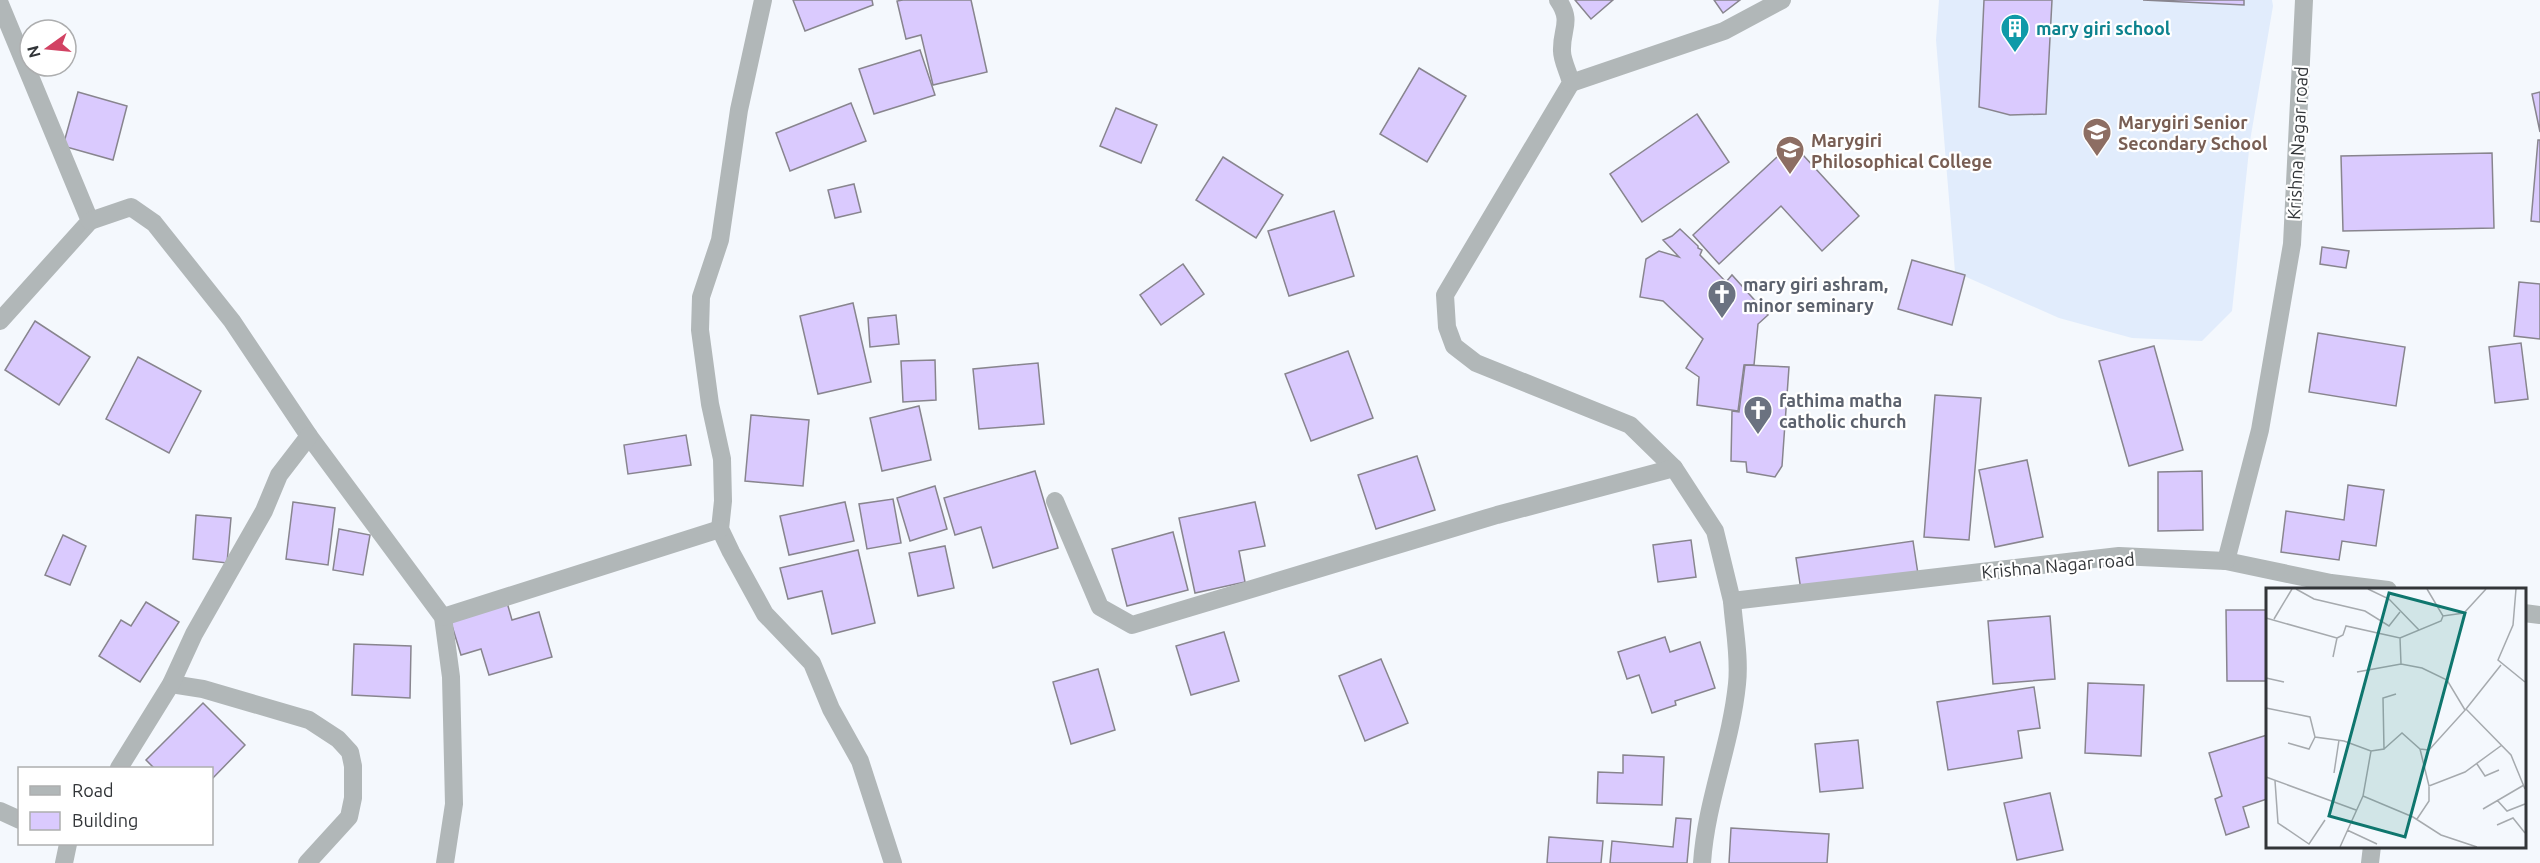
<svg xmlns="http://www.w3.org/2000/svg" width="2540" height="863" font-family="Ubuntu,sans-serif">
	<style>
		.built { fill: #e1ecfc }
		.building { fill: #dacafe; stroke: #88858e; stroke-width: 1.5 }
		.lines { fill: none; stroke-linecap: round; stroke-linejoin: round }
		.minor { stroke: #b1b7b8; stroke-width: 18 }
		.labels { text-anchor: middle; dominant-baseline: central; stroke-width: 4.5; stroke-linejoin: round; paint-order: stroke }
		.culture-label { font-size: 18px; font-weight: bold; fill: #0d838f; stroke: #fff; text-anchor: start }
		.education-label { font-size: 18px; font-weight: bold; fill: #785e54; stroke: #fff; text-anchor: start }
		.street-label { font-size: 18px; fill: #323538; stroke: #fff }
		.worship-label { font-size: 18px; font-weight: bold; fill: #5b616d; stroke: #fff; text-anchor: start }
		.inset-road { fill: none; stroke: #a6aaae; stroke-width: 1.5 }
		.view { fill: #0f766e; fill-opacity: 0.15; stroke: #0f766e; stroke-width: 3 }
		.inset-edge { fill: none; stroke: #323538; stroke-width: 3 }
	</style>
	<rect width="100%" height="100%" fill="#f4f8fd"/>
	<!-- built -->
	<path class="built" d="M1939,0H2272L2273,6L2250,141L2232,311L2202,341L2132,338L2059,318L1955,272L1936,40Z"/>
	<!-- building -->
	<g class="building">
		<path d="M793,0H872L873,5L805,31Z"/>
		<path d="M903,0H971L987,72L933,85L921,35L906,39L897,1Z"/>
		<path d="M1575,0H1613L1591,19Z"/>
		<path d="M1714,0H1740L1723,13Z"/>
		<path d="M1984,0H2052L2046,114L2010,115L1979,107Z"/>
		<path d="M2143,0H2244V5Z"/>
		<path d="M920,50L935,95L874,114L859,69Z"/>
		<path d="M1419,68L1466,96L1427,162L1380,134Z"/>
		<path d="M78,92L127,106L113,160L63,146Z"/>
		<path d="M2540,92V132L2532,94Z"/>
		<path d="M851,103L866,141L790,171L776,133Z"/>
		<path d="M1116,108L1157,125L1141,163L1100,146Z"/>
		<path d="M1697,114L1729,162L1642,222L1610,174Z"/>
		<path d="M2538,140H2540V222L2531,221Z"/>
		<path d="M1792,143L1859,216L1822,251L1781,206L1719,264L1693,235Z"/>
		<path d="M2492,153L2494,228L2343,231L2341,156Z"/>
		<path d="M1223,157L1283,195L1256,238L1196,200Z"/>
		<path d="M854,184L861,212L835,218L828,190Z"/>
		<path d="M1334,211L1354,276L1289,296L1268,231Z"/>
		<path d="M1680,229L1698,246V248L1702,250L1700,255L1726,282L1732,275L1768,315L1758,324L1754,365H1744L1738,411L1697,405L1699,377L1686,368L1703,339L1663,301L1640,297L1646,259L1659,251L1679,257L1663,240L1672,236Z"/>
		<path d="M2322,247L2349,251L2346,268L2320,264Z"/>
		<path d="M1912,260L1965,275L1952,325L1898,309Z"/>
		<path d="M1183,264L1204,294L1161,325L1140,295Z"/>
		<path d="M2519,282L2540,284V339L2514,336Z"/>
		<path d="M853,303L871,382L818,394L800,316Z"/>
		<path d="M896,315L899,344L870,347L868,318Z"/>
		<path d="M35,321L90,357L59,405L5,370Z"/>
		<path d="M2318,333L2405,347L2396,406L2309,392Z"/>
		<path d="M2521,343L2528,399L2495,403L2489,347Z"/>
		<path d="M2154,346L2183,450L2129,466L2099,361Z"/>
		<path d="M1348,351L1373,418L1311,441L1285,374Z"/>
		<path d="M138,357L201,391L169,453L106,419Z"/>
		<path d="M935,360L936,400L903,402L901,361Z"/>
		<path d="M1038,363L1044,424L979,429L973,369Z"/>
		<path d="M1745,365L1789,367L1782,466L1775,477L1747,472L1746,462L1731,461L1732,411L1739,412Z"/>
		<path d="M1935,395L1981,398L1969,540L1924,537Z"/>
		<path d="M919,406L931,460L882,471L870,418Z"/>
		<path d="M751,415L809,420L803,486L745,481Z"/>
		<path d="M686,435L691,465L628,474L624,445Z"/>
		<path d="M1417,456L1435,510L1376,529L1358,475Z"/>
		<path d="M2027,460L2043,537L1995,547L1979,470Z"/>
		<path d="M1035,471L1058,548L993,568L981,527L955,535L944,498Z"/>
		<path d="M2202,471L2203,530L2158,531V472Z"/>
		<path d="M2348,485L2384,490L2376,546L2342,541L2339,560L2281,552L2286,511L2344,520Z"/>
		<path d="M935,486L947,529L910,541L897,498Z"/>
		<path d="M893,499L901,543L867,549L859,504Z"/>
		<path d="M293,502L335,508L328,565L286,559Z"/>
		<path d="M845,502L854,541L789,555L780,516Z"/>
		<path d="M1255,502L1265,546L1239,551L1245,582L1195,593L1179,518Z"/>
		<path d="M196,515L231,518L227,563L193,559Z"/>
		<path d="M339,529L370,535L363,575L333,570Z"/>
		<path d="M1173,532L1188,590L1127,606L1112,549Z"/>
		<path d="M63,535L86,546L70,585L45,575Z"/>
		<path d="M1691,540L1696,577L1658,582L1653,545Z"/>
		<path d="M1913,541L1918,574L1801,590L1796,558Z"/>
		<path d="M945,546L954,588L918,596L909,553Z"/>
		<path d="M858,550L875,623L832,634L822,591L788,599L780,568Z"/>
		<path d="M506,599L512,620L539,612L552,657L489,675L481,649L461,655L449,616Z"/>
		<path d="M146,602L179,622L140,682L99,656L121,620L131,626Z"/>
		<path d="M2226,610H2267V681H2227Z"/>
		<path d="M2050,616L2055,679L1993,684L1988,621Z"/>
		<path d="M1224,632L1239,681L1191,695L1176,646Z"/>
		<path d="M1665,637L1670,652L1700,642L1715,688L1675,701L1676,705L1652,713L1639,675L1627,679L1618,652Z"/>
		<path d="M354,644L411,646L410,698L352,695Z"/>
		<path d="M1381,659L1408,723L1365,741L1339,676Z"/>
		<path d="M1098,669L1115,730L1071,744L1053,682Z"/>
		<path d="M2088,683L2144,685L2141,756L2085,753Z"/>
		<path d="M2034,687L2040,728L2018,731L2022,758L1948,770L1937,702Z"/>
		<path d="M203,703L245,745L212,779V768H154L146,760Z"/>
		<path d="M2267,735V799L2243,807L2249,827L2226,835L2215,799L2222,796L2209,753Z"/>
		<path d="M1858,740L1863,788L1820,792L1815,744Z"/>
		<path d="M1623,755L1664,757L1662,805L1597,803L1598,772L1623,773Z"/>
		<path d="M2050,793L2063,850L2017,860L2004,803Z"/>
		<path d="M1676,818L1691,819L1687,863H1610L1612,841L1673,847Z"/>
		<path d="M1731,828L1829,834L1827,863H1729Z"/>
		<path d="M1549,837L1603,841L1601,863H1547Z"/>
	</g>
	<g class="lines">
		<!-- minor -->
		<g class="minor">
			<path d="M763,0L739,110L720,240L701,297L700,330L710,404L722,459L723,501L720,529L731,552L765,614L812,663L831,709L860,761L893,863"/>
			<path d="M1558,0C1573,22 1561,29 1562,51C1562,61 1569,73 1571,83L1445,295L1447,327L1454,346L1476,363L1630,425L1674,468"/>
			<path d="M0,4L90,221L0,321"/>
			<path d="M1571,83L1724,31L1782,0"/>
			<path d="M90,221L131,207L154,223L232,321L309,436L443,617L451,677L454,804L445,863"/>
			<path d="M1055,501L1100,607L1132,625L1497,515L1674,468L1715,531L1732,601"/>
			<path d="M2226,561L2331,583L2388,590"/>
			<path d="M2524,613L2540,615"/>
			<path d="M443,617L720,529"/>
			<path d="M171,684L203,689L309,720L338,739L350,752L353,766V798L349,817L307,863"/>
			<path d="M119,768L171,684L194,634L264,511L279,475L309,436"/>
			<path d="M0,811L20,820"/>
			<path d="M64,863L68,844"/>
			<path d="M1702,863C1706,802 1731,744 1737,684C1740,657 1734,628 1732,601L2119,556L2226,561L2260,430L2292,244L2304,0"/>
			<path d="M2370,863L2372,846"/>
		</g>
	</g>
	<!-- icons -->
	<defs>
		<g id="building-pin" transform="scale(1.5)"><path d="M0 17L-7.5 6A9.5 9.5 0 1 1 7.5 6Z" fill="#0f9aa8" stroke="#fff"/><path d="M-4-6H4V6H1V3H-1V6H-4ZM-2.5-4.3h1.7v1.8h-1.7ZM.8-4.3h1.7v1.8H.8ZM-2.5-1h1.7V.8h-1.7ZM.8-1h1.7V.8H.8Z" fill="#fff"/></g>
		<g id="school-pin" transform="scale(1.5)"><path d="M0 17L-7.5 6A9.5 9.5 0 1 1 7.5 6Z" fill="#8d6e63" stroke="#fff"/><path d="M0-5L7-2L0 1L-7-2ZM-4 1L0 2.5L4 1V4Q0 6-4 4Z" fill="#fff"/></g>
		<g id="university-pin" transform="scale(1.5)"><path d="M0 17L-7.5 6A9.5 9.5 0 1 1 7.5 6Z" fill="#8d6e63" stroke="#fff"/><path d="M0-5L7-2L0 1L-7-2ZM-4 1L0 2.5L4 1V4Q0 6-4 4Z" fill="#fff"/></g>
		<g id="church-pin" transform="scale(1.5)"><path d="M0 17L-7.5 6A9.5 9.5 0 1 1 7.5 6Z" fill="#6b7280" stroke="#fff"/><path d="M-1.2-6h2.4v3.5h3.3v2.4h-3.3V6h-2.4V-.1h-3.3v-2.4h3.3Z" fill="#fff"/></g>
	</defs>
	<g fill-rule="evenodd">
		<use href="#building-pin" x="2015" y="28"/>
		<use href="#school-pin" x="2097" y="132"/>
		<use href="#university-pin" x="1790" y="150"/>
		<use href="#church-pin" x="1722" y="294"/>
		<use href="#church-pin" x="1758" y="410"/>
	</g>
	<g class="labels">
		<!-- culture labels -->
		<g class="culture-label">
			<text x="2036" y="28">mary giri school</text>
		</g>
		<!-- education labels -->
		<g class="education-label">
			<text x="2118" y="122">Marygiri Senior<tspan x="2118" dy="21">Secondary School</tspan></text>
			<text x="1811" y="140">Marygiri<tspan x="1811" dy="21">Philosophical College</tspan></text>
		</g>
		<!-- street labels -->
		<g class="street-label">
			<text transform="translate(2297 143) rotate(-87)">Krishna Nagar road</text>
			<text transform="translate(2058 565) rotate(-5)">Krishna Nagar road</text>
		</g>
		<!-- worship labels -->
		<g class="worship-label">
			<text x="1743" y="284">mary giri ashram,<tspan x="1743" dy="21">minor seminary</tspan></text>
			<text x="1779" y="400">fathima matha<tspan x="1779" dy="21">catholic church</tspan></text>
		</g>
	</g>
	<!-- overview -->
	<g transform="translate(2266 588)">
		<rect width="260" height="260" fill="#f4f8fd"/>
		<path class="inset-road" d="M30,1L48,11L99,23L123,38L134,24M102,1L123,11L153,42M161,1L177,28L198,25L220,1M250,1L247,37L232,72L259,94M0,30L71,50L67,69M8,31L26,1M71,50L77,47L80,38L134,50L175,33L177,28M134,50L135,76M91,84L135,76L156,80L181,92L199,122M0,90L18,94M0,120L44,129L49,149L78,153L105,163L97,208L147,229L175,247L211,259M200,121L235,77M22,155L43,161L49,149M118,161L136,145L154,161L163,162L200,121L245,167L259,201M154,161L163,198L199,184L236,157M105,163L118,161L117,110L130,106M211,176L219,188L233,182M68,185L73,152M0,189L90,222M9,193L12,235L43,256L59,232M231,212L241,223L259,216M217,221L258,197M151,231L163,213V198M231,237L247,230L259,245M81,242L111,256M74,259L97,208"/>
		<path class="view" d="M123,5L199,25L139,249L63,228Z"/>
		<rect width="260" height="260" class="inset-edge"/>
	</g>
	<!-- legend -->
	<rect x="18" y="767" width="195" height="78" fill="#ffffff" stroke="#adaeaf" stroke-width="1.5"/>
	<rect x="30" y="786" width="30" height="9" fill="#b1b7b8" stroke="#adaeaf" stroke-width="1.5"/>
	<text x="72" y="797" font-size="18" fill="#323538">Road</text>
	<rect x="30" y="812" width="30" height="18" fill="#dacafe" stroke="#adaeaf" stroke-width="1.5"/>
	<text x="72" y="827" font-size="18" fill="#323538">Building</text>
	<!-- north arrow -->
	<g transform="translate(48 48) rotate(255)"><circle r="28" fill="#ffffff" stroke="#adaeaf" stroke-width="1.5"/>
	<path d="M0-4.5L10 22L0 15L-10 22Z" fill="#d24263"/>
	<text y="-9" font-size="16" font-weight="bold" text-anchor="middle" fill="#323538">N</text>
	</g>
</svg>
